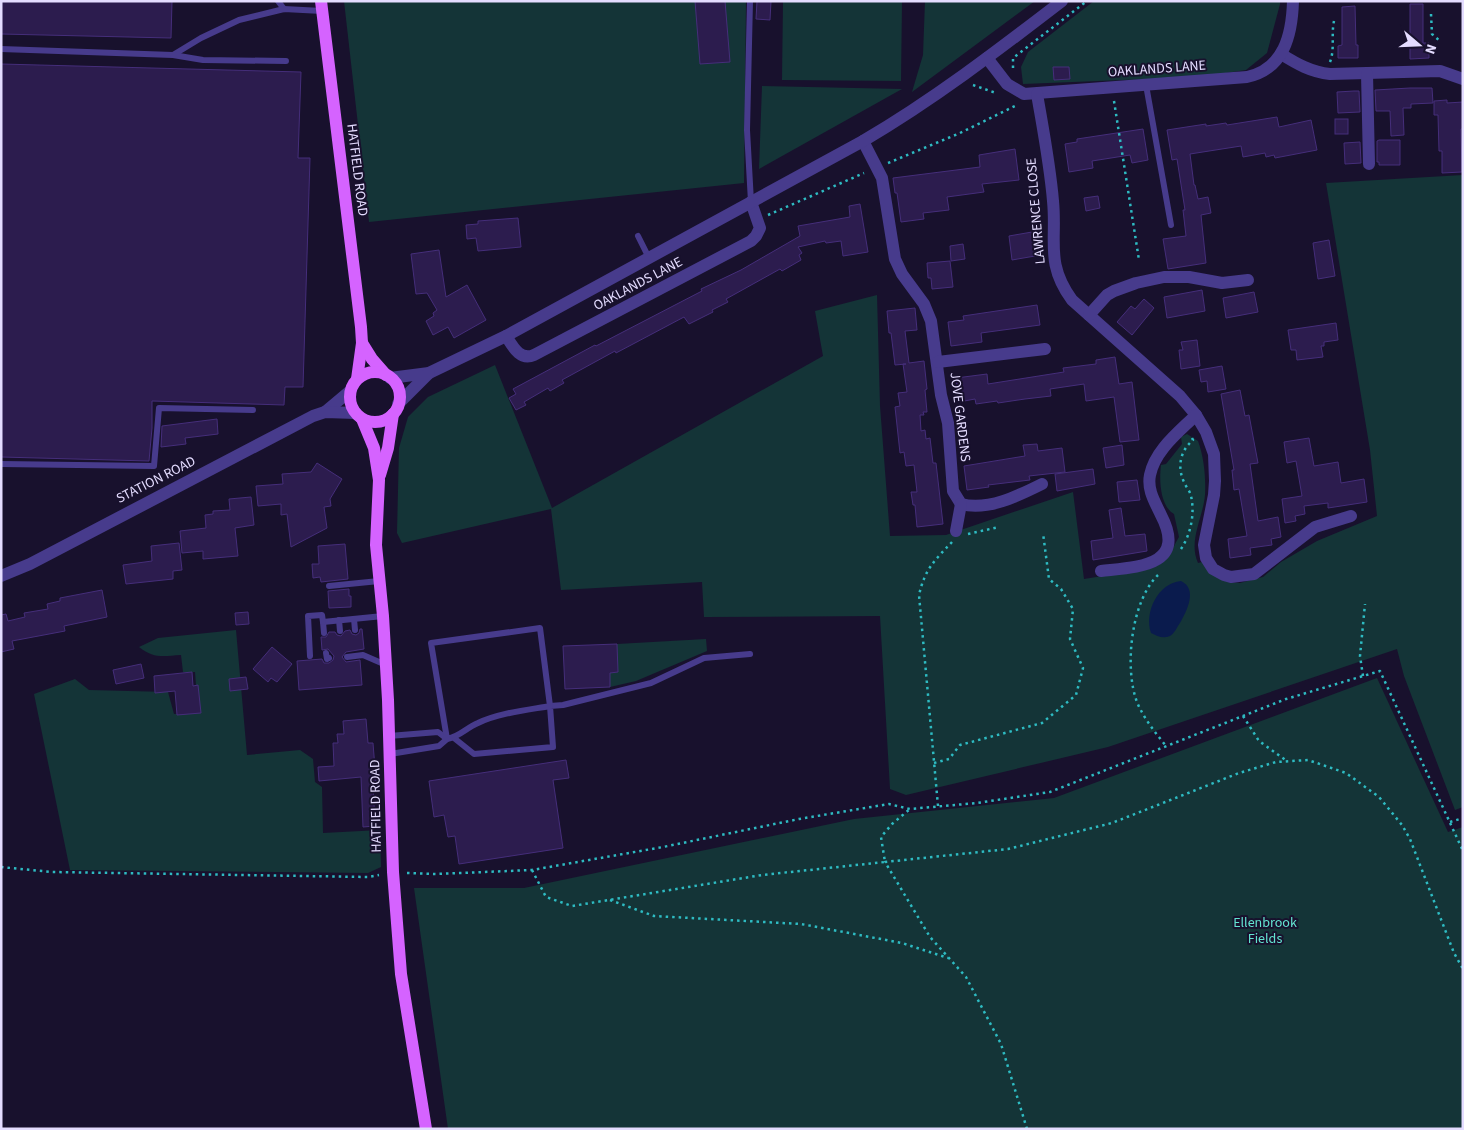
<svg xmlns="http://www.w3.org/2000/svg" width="1464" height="1130" font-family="'Source Sans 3',sans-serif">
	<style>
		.green { fill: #143437 }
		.water { fill: #0a1b4d }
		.building { fill: #2c1c4e; stroke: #452e7a }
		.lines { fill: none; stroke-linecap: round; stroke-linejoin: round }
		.path { stroke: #2ebbc2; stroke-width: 2.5; stroke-dasharray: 2.5 4; stroke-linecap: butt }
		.service { stroke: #473b8c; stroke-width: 6 }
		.minor { stroke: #473b8c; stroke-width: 12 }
		.tertiary { stroke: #473b8c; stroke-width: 12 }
		.primary { stroke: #d563ff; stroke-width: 12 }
		.labels { text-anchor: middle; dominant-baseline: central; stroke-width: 4; stroke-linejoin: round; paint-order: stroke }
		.street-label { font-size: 14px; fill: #e4dcff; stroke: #18112d }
		.park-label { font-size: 14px; fill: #63e4d1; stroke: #18112d }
	</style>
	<rect width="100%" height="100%" fill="#18112d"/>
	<!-- green -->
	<g class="green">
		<path d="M344,1H746L744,183L369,222Z"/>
		<path d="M783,1H902L901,81L782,80Z"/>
		<path d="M925,1H1035L912,92L923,55Z"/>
		<path d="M1094,1H1280V4L1267,53L1246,70L1199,77L1023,84L1021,67L1028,52Z"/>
		<path d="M762,86L902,89L759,169Z"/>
		<path d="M1463,175V807L1455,810L1404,676L1397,649L1108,747L906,795L890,789L880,616L704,617L702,582L561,590L551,509L402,543L397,533L399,448L408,417L428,397L495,365L552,508L823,356L815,311L877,295L880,406L890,536L946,535L1073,492L1084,579L1152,568C1170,561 1170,552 1179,537L1174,514C1160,506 1159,480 1161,465L1166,464L1182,444L1181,437L1187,434L1198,441C1204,457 1206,478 1205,495C1203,518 1188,541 1198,563L1202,562L1227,582L1240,583L1251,580L1263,577L1281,562L1317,541L1377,516L1370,450L1326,183Z"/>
		<path d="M236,630L247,755L300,750L313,759L315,782L322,787L323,833L380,830L381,867L368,873L70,870L34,694L75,679L89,690L168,692L174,714L198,713L195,672H183L181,655C163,656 154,659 139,647L158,638Z"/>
		<path d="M706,639L707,651L636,681L610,687V673L618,672L617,644Z"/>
		<path d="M1377,678L1448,832L1463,827V1129H448L414,888H524L854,819L1054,798Z"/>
	</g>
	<!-- water -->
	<path class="water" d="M1181,581C1198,589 1187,611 1180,623C1177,627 1175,633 1170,636C1163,639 1157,636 1151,633C1144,612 1158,583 1181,581Z"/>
	<!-- building -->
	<g class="building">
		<path d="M1,1H172L171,38L1,34Z"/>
		<path d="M695,1H725L730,62L700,64Z"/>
		<path d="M757,1H771L770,20L756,19Z"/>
		<path d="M1410,4H1423V43H1429V58L1410,59Z"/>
		<path d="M1355,6L1356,45H1358V58H1338V46L1342,45V7Z"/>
		<path d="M1,64L301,72L298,158H310L303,387H285L284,405L152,401V428L149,461L1,457Z"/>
		<path d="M1053,67H1069L1070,79L1054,80Z"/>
		<path d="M1410,88H1432L1433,103L1411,104V108H1403L1404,135L1391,136L1390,111H1376L1375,90Z"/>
		<path d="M1354,91H1359L1360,112L1338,113L1337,92Z"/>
		<path d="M1447,100V103L1463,102V129H1461L1462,172L1442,173V151H1439L1438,115H1434V101Z"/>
		<path d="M1277,117L1279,127L1311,120L1317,150L1275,158L1274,155L1266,157L1265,153L1243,157L1241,146L1190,154L1194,185H1195L1198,199L1208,197L1211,213L1201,215L1206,263L1168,269L1163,239L1186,236L1183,210H1185L1177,159L1172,160L1167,130L1206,124V126L1226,123L1227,125Z"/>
		<rect x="1335" y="119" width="13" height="15"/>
		<path d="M1143,129L1148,160L1132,163L1130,155L1092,161L1093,168L1069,172L1065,144L1077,142V139Z"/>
		<path d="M1379,140H1400V165H1379V162H1377V141Z"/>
		<path d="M1360,142L1361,163L1345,164L1344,143Z"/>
		<path d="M1015,149L1019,180L982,184L984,192L947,197L949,210L923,213L924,219L901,222L897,193H895L893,178L980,167L979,155Z"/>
		<path d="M1098,196L1100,208L1086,211L1084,198Z"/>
		<path d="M860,204L868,252L843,256L841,241L826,243L825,241L798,247L802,253L799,255L801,260L782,271L780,269L726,299L728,302L712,310L713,312L689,324L684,317L616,353L615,351L562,380L564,383L550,391L548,388L524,402L526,405L516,410L509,398L516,394L513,389L595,345L596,346L702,291L701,289L741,270L800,236L798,226L850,217L849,206Z"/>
		<path d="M518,218L521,247L478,251L476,238L467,239L466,225L478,224V221Z"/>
		<path d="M1032,232L1035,256L1012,260L1009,236Z"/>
		<path d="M1329,240L1335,276L1318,279L1313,243Z"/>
		<path d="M963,244L965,259L951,261L950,246Z"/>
		<path d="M439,250L446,297L467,285L486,320L454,338L448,327L433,335L426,321L434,316L433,313L437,310L427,293L416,294L411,254Z"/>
		<path d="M950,261L953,287L932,289L931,278H928L927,263Z"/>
		<path d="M1202,290L1205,311L1167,318L1164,297Z"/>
		<path d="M1254,292L1258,312L1226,318L1223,298Z"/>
		<path d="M1144,299L1154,308L1132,335L1117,322L1131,306L1135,309Z"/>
		<path d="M1037,305L1040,325L981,333L982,342L951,346L948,322L964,320L963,316Z"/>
		<path d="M915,308L917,330L905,331L909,363L924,361L927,389L925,390L927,412H923L924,415H920L921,431L925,430L926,439L930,438L933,463H936L943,524L917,527L915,505H913L911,492H917L914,465L906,466L904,452L900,453L895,407L900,406L898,393L907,392L903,364H906L895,365L891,333H889L887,311Z"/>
		<path d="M1336,323L1338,340L1324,342V346H1321L1323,357L1297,360L1296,350H1291L1288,330Z"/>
		<path d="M1197,340L1200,366L1181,369L1179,350H1183L1181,342Z"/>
		<path d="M1115,357L1119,384L1132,382L1139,440L1120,442L1114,397L1086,401L1084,384L1050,389L1051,396L1025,399L998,403L997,401L976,404L975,399L959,402L956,378L987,374L988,384L1064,372L1063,368L1096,364V360Z"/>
		<path d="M1222,366L1226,389L1208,392L1207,381L1201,382L1199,370Z"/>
		<path d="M1240,390L1245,416L1249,415L1258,463L1250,464L1258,521L1278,517L1281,537L1271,539L1272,545L1250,548L1251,555L1230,558L1228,539L1247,536L1239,489L1234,490L1232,470H1234L1221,394Z"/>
		<path d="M217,419L218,434L185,438L186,444L161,447L162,426Z"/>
		<path d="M1309,438L1314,466L1338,462L1341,483L1364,479L1367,502L1328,508V503L1304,506L1305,514L1295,516L1296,521L1285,523L1282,499L1302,496L1296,461L1287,463L1284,442Z"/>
		<path d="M1037,444L1038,451L1062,448L1065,472L1029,476L1030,480L988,485L989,487L967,490L964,466L1025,456L1023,445Z"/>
		<path d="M1122,445L1124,465L1106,468L1103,448Z"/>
		<path d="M317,463L342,479L330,499L331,506L324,507L327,528L291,547L287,514L281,515V504L258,506L256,486L283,484L282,474L311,472Z"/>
		<path d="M1093,469L1095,484L1057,491L1055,474Z"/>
		<path d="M1137,480L1140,500L1119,502L1117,482Z"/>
		<path d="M251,497L254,525L235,528L238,556L203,559V551L182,553L180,531L206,528L205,515L213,514V511L230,510L229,499Z"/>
		<path d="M1121,508L1125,536L1145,534L1147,551L1093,560L1091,541L1113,538L1109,510Z"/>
		<path d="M179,543L182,570L173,571V579L126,584L123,565L152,561L151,546Z"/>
		<path d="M345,544L348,579L321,582L320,577L313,578L312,564H319L318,546Z"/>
		<path d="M349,589V596H351V607L329,608L328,591Z"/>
		<path d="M102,590L107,617L64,626L65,631L12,641L14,649L1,652V615L6,614L8,621L25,617L24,613L48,609L47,604L60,601V598Z"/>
		<path d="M248,612L249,624L236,625L235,613Z"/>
		<path d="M360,629H362L364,649L346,652L342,657L346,662L360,660L362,685L299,690L297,661L322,659L324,663H329L333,660L334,656L328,649L322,650L321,637H326L329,632H335L337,635L341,636L345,631L350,630L352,634L356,635L359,633Z"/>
		<path d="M617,644L618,672L610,673V687L565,689L563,646Z"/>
		<path d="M272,647L292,664L277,682L271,678L268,682L253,669Z"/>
		<path d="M141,664L144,678L116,684L113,670Z"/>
		<path d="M192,672L193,686L198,685L201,713L177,715L175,691L155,693L154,676Z"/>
		<path d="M246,677L248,689L230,691L229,679Z"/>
		<path d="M366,719L368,743H373L376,781L373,782L375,826L363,827L361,777L319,781L318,767L334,766L333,743H338L337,734H344L343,721Z"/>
		<path d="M566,760L569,778L553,780L563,848L459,864L455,836L448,837L444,815L434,817L429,781Z"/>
	</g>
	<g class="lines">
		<!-- path -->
		<g class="path">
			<path d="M1431,14L1432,34L1441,42"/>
			<path d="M1330,62C1335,49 1331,35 1334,21"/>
			<path d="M1013,68V58L1087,1"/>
			<path d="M973,85L996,93"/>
			<path d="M1114,101L1139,260"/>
			<path d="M888,163L960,133L1017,105"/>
			<path d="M768,215L864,173"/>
			<path d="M968,534L999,527"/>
			<path d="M1181,549C1191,534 1195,513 1191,496C1190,491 1186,487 1184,482C1177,467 1180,451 1193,440L1192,438"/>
			<path d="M1158,575C1131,601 1124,668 1137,702C1144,719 1155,732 1166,746"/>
			<path d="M1363,676L1360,656L1365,604"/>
			<path d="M1243,716L1259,741L1287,761"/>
			<path d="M934,763L949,759L960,745L1042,723L1076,695L1083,668L1070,639L1073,609L1061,589L1049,579L1043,533"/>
			<path d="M938,806L919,595C925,569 934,561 952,542"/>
			<path d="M1450,822L1463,818"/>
			<path d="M1,867L52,872L368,877L379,875"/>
			<path d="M532,870L546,897L572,906L762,875L885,862L881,837L892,824L910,809"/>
			<path d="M407,873L436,874L532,870L663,847L799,819L889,804L910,809L977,803L1050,792L1286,699L1380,671L1463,851"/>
			<path d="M610,900L654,916L801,924L902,943L948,958"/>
			<path d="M1027,1129L1001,1044L966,977L930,937L885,862L1008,849L1112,823L1239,773L1276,762L1308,760L1346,773L1379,797L1402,825L1410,839L1454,953L1463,969"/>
		</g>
		<!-- service -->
		<g class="service">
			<path d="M278,1L284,9"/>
			<path d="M750,1L747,130L751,202"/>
			<path d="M1,49L173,55L201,38L239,20L284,9L322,11"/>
			<path d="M173,55L203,60L286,61"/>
			<path d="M1146,85L1171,225"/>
			<path d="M638,236L649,258"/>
			<path d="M1,464L154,466L159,408L253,410"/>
			<path d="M329,586L379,581"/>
			<path d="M354,619L355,630"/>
			<path d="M339,620L340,631"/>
			<path d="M324,633L323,622L383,616"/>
			<path d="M326,653L327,659L329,658"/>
			<path d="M310,656L308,616L322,615L323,622"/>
			<path d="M347,657L363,655L386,665"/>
			<path d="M389,736L438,732L447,739"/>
			<path d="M454,738L474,754L553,747L550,706L563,705L651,683L704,658L750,654"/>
			<path d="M390,754L439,746L447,739C459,737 466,728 478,723C499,713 527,710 550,706L540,628L431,643L447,739"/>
		</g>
		<!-- minor -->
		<g class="minor">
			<path d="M1281,54C1297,64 1311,72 1330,74L1440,71L1463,79"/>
			<path d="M987,58L1007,84L1024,94L1247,77C1284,69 1292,35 1293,1"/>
			<path d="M1367,74L1369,164"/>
			<path d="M1037,94C1043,129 1050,165 1053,201C1057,241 1045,263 1072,300L1180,396L1196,415L1206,432L1214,454L1215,481L1214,495L1204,545L1206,558L1213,569L1224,575L1231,577L1254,574L1315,527L1351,516"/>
			<path d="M863,141L882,178L895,259L902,274L924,304L931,321L941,395L948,423L953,491L961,504C988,511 1018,496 1042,484"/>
			<path d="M1089,315L1107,295L1114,291L1136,283L1164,277H1189L1222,283L1248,280"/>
			<path d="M506,336C513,347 520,361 534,355L751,241L756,236L760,228L751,202"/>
			<path d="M938,362L1045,349"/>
			<path d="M956,531L961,504"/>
			<path d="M1101,571C1136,567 1188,567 1161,515C1155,502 1147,490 1150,475C1155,450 1179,432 1196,415"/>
		</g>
		<!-- tertiary -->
		<g class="tertiary">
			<path d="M390,378L429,373L506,336L863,141C933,100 997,51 1062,1"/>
			<path d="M398,404L429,373"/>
			<path d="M325,412L350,391"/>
			<path d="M1,576L30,564L313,416L325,412L356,413"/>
		</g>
		<!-- primary -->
		<g class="primary">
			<path d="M321,1L361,327L362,343L357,379"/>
			<path d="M362,343L372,359L386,375"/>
			<circle cx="375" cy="397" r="25"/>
			<path d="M362,419L374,448L379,480L376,545L383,616L388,700L393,872L401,974L426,1129"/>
			<path d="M380,475L388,448L393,414"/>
		</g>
	</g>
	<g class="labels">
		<!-- street labels -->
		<g class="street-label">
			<text transform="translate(1157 69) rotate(-4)">OAKLANDS LANE</text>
			<text transform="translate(357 170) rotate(83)">HATFIELD ROAD</text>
			<text transform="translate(1036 211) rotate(-95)">LAWRENCE CLOSE</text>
			<text transform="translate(638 284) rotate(-28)">OAKLANDS LANE</text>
			<text transform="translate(960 417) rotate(83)">JOVE GARDENS</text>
			<text transform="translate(156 480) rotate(-27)">STATION ROAD</text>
			<text transform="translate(376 806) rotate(-91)">HATFIELD ROAD</text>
		</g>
		<!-- park labels -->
		<g class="park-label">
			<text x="1265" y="923">Ellenbrook<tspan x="1265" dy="16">Fields</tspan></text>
		</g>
	</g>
	<!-- border -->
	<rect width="1464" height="1130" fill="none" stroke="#e4dcff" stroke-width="5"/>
	<!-- north arrow -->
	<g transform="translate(1419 45) rotate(109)" stroke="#18112d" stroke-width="4" paint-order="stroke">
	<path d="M0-4L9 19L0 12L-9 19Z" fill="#e4dcff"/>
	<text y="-8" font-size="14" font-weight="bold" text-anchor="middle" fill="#e4dcff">N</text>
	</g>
</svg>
